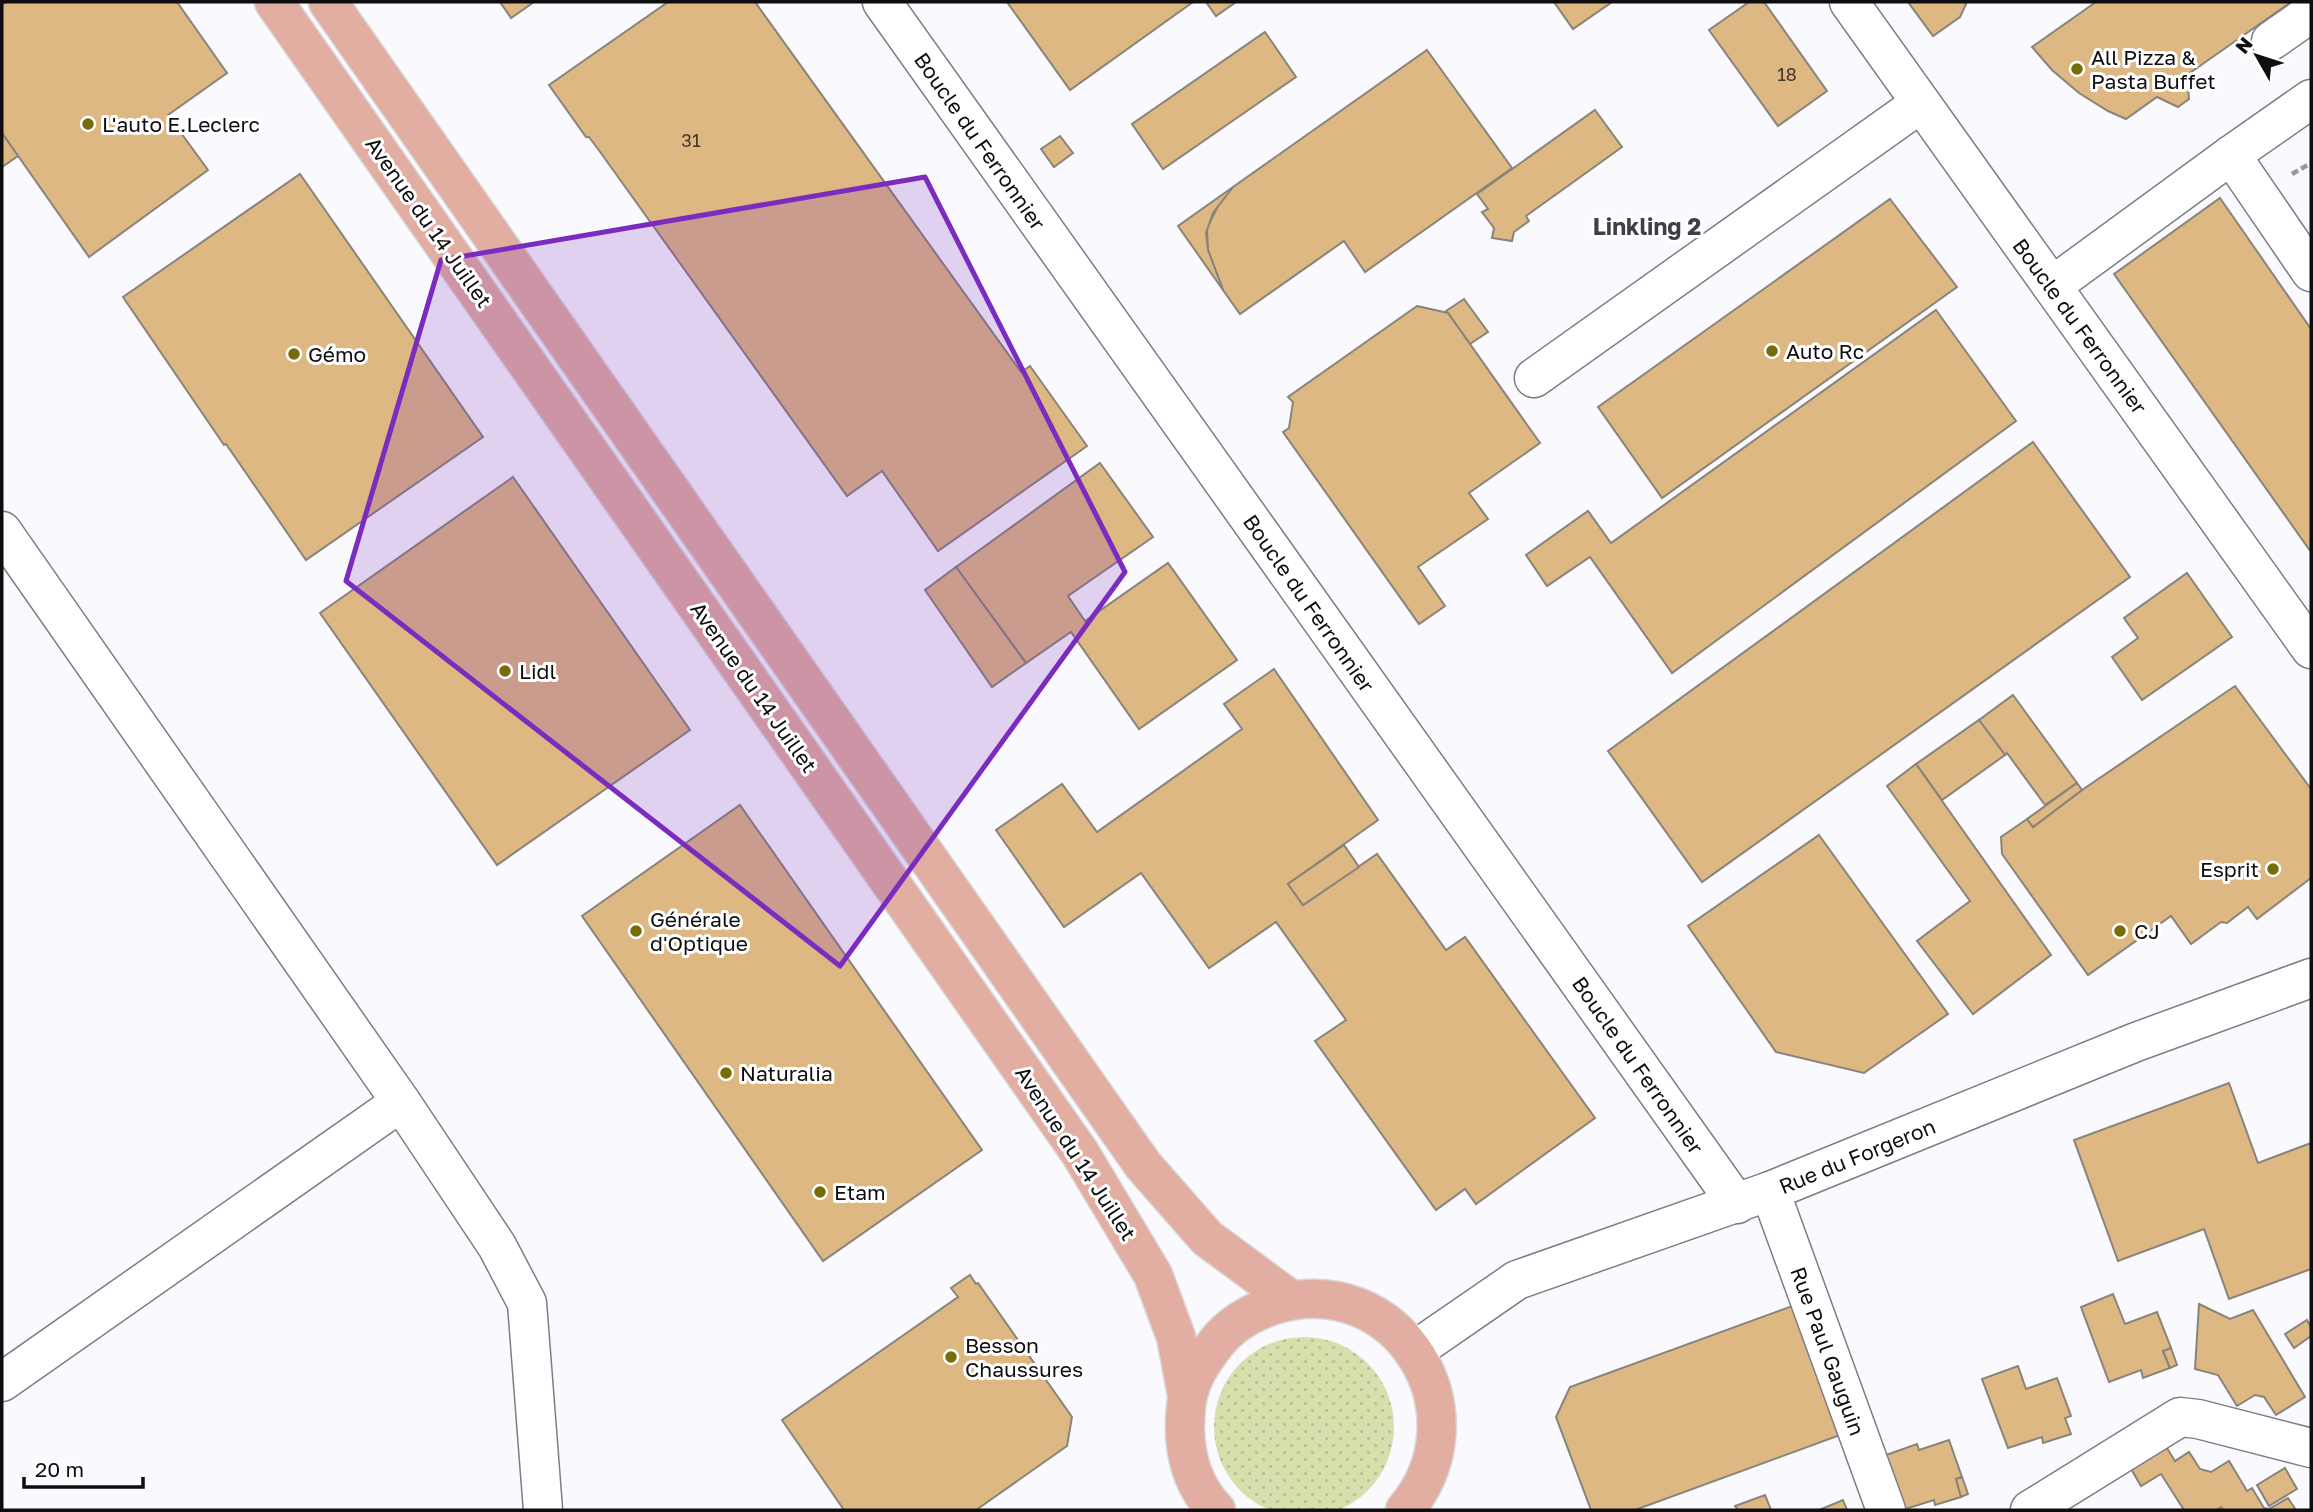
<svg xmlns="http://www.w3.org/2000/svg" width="2313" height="1512" font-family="'Golos Text',sans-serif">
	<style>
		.grass { fill: url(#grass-dots) }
		.building { fill: #deb883; stroke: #88837b; stroke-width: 2 }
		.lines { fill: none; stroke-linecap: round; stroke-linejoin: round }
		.minor-casing { stroke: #7d7d86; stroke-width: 41 }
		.major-casing { stroke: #d8d8d9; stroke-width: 41 }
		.path { stroke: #98989b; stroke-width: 4.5; stroke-dasharray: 7 3.5; stroke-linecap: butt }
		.minor { stroke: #fff; stroke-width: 38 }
		.major { stroke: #e2aea1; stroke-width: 38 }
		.marked { fill: #7b2cbf; fill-opacity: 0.2; stroke: #7b2cbf; stroke-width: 5; stroke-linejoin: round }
		.poi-dot { fill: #786c06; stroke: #fff; stroke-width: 2.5 }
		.labels { text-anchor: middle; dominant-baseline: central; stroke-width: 6; stroke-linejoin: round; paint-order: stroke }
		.number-label { font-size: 18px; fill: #42382e }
		.poi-label { font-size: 21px; fill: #0e0e11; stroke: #fff; text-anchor: start }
		.street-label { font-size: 21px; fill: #0e0e11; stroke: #fff }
		.neighbourhood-label { font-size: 23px; font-weight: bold; fill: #3f3e46; stroke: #fff }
	</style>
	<defs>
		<pattern id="grass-dots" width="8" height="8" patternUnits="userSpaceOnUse" patternTransform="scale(1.75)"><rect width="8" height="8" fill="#d5e0ad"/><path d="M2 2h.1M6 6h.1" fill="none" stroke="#b6bf94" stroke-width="1.8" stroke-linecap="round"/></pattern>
	</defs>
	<rect width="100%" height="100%" fill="#fafafe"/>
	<!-- grass -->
	<circle class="grass" cx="1304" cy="1427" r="90"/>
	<!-- building -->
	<g class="building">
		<path d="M6,2H177L227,73L168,115L208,170L89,257L2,133V5Z"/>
		<path d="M500,2H534L511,18Z"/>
		<path d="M668,2H755L1021,372L1030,366L1087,446L938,551L882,471L847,496L598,149L589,137H586L549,85Z"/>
		<path d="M1007,2H1193L1070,90Z"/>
		<path d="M1206,2H1236L1216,16Z"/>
		<path d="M1554,2H1612L1573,29Z"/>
		<path d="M1749,2H1764L1827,91L1778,126L1709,30Z"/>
		<path d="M1908,2H1967L1960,17L1933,36Z"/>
		<path d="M2096,2H2291L2187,75L2189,99L2178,107L2157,97L2126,119L2108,111L2079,93L2052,70L2032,47Z"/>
		<path d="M1265,32L1296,77L1163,169L1132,124Z"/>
		<path d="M1427,50L1512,168L1365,272L1344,241L1240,314L1223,290L1208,250L1207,228L1221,200L1233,187Z"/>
		<path d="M1595,110L1622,147L1526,216L1529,221L1514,232L1512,241L1492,238L1494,228L1482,212L1488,209L1477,194Z"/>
		<path d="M2,133L18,156L2,167Z"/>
		<path d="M1060,136L1073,153L1054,167L1041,149Z"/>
		<path d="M300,174L483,437L306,560L226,444L224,445L123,297Z"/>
		<path d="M1233,187L1213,213L1206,233L1208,250L1223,290L1178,226Z"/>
		<path d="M2220,198L2311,329V552L2114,274Z"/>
		<path d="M1890,199L1957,287L1662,498L1598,407Z"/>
		<path d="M1464,299L1488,332L1470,344L1446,311Z"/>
		<path d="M1417,306L1448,313L1540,443L1469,493L1488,519L1418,567L1445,606L1419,624L1283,432L1289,428L1293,402L1288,397Z"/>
		<path d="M1936,310L2016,421L1672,673L1590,557L1547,586L1526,555L1588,511L1611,543Z"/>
		<path d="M2033,442L2130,577L1702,882L1608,751Z"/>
		<path d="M1100,463L1153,537L1068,596L1085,621L1168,563L1237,660L1139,729L1071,632L1026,663L956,567Z"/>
		<path d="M513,477L690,730L497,865L320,613Z"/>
		<path d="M956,567L1026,663L992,687L925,590Z"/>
		<path d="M2187,573L2232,637L2142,700L2112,657L2138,638L2124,618Z"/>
		<path d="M1274,669L1378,820L1288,884L1303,905L1377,854L1446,950L1465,937L1595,1118L1476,1204L1465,1189L1436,1210L1315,1041L1346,1020L1276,922L1209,968L1141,873L1064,927L996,830L1062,784L1097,832L1242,729L1224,704Z"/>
		<path d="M2235,686L2311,789V878L2257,919L2248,907L2227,923L2221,922L2191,944L2171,916L2088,975L2002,854L2001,837L2027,819L2033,827L2082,790Z"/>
		<path d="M2013,695L2077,783L2045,805L2007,753L2005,755L1979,720Z"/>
		<path d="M1979,720L2005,755L1942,800L1916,764Z"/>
		<path d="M1916,764L2051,955L1973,1014L1917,941L1970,901L1887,786Z"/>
		<path d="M2077,783L2082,790L2033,827L2027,819Z"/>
		<path d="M740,805L982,1150L823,1261L582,916Z"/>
		<path d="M1819,835L1948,1014L1864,1073L1776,1052L1688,926Z"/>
		<path d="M1344,845L1359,867L1303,905L1288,884Z"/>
		<path d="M2229,1083L2258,1163L2311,1143V1269L2229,1299L2204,1229L2118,1261L2074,1140Z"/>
		<path d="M970,1275L976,1284L978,1283L1072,1417L1067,1446L976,1510H844L782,1420L958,1297L951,1288Z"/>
		<path d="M2113,1294L2125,1324L2157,1312L2171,1348L2163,1351L2170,1368L2143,1378L2141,1370L2109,1382L2081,1307Z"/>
		<path d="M2199,1304L2230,1319L2253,1310L2305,1397L2276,1415L2264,1397L2255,1395L2237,1406L2218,1375L2195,1369Z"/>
		<path d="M1795,1305L1843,1434L1635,1510H1591L1556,1417L1570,1387Z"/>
		<path d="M2307,1320L2311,1327V1336L2294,1348L2285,1334Z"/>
		<path d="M2171,1348L2177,1365L2170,1368L2163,1351Z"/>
		<path d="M2018,1366L2026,1389L2057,1378L2071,1416L2065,1418L2071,1434L2043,1443L2042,1437L2008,1448L1982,1379Z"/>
		<path d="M1949,1440L1962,1477L1956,1479L1961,1497L1935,1505L1934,1500L1902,1510L1883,1456L1917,1444L1919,1450Z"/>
		<path d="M2165,1445L2175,1461L2189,1452L2200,1469L2211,1472L2229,1461L2247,1491L2252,1488L2264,1508L2269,1509L2288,1498L2296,1510H2223L2221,1507L2216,1510H2184L2161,1474L2141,1486L2130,1467Z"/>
		<path d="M2285,1468L2297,1489L2269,1506L2257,1485Z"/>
		<path d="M1962,1477L1968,1494L1961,1497L1956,1479Z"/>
		<path d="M1765,1495L1771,1510H1738L1735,1506Z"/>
		<path d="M1843,1500L1847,1510H1819Z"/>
	</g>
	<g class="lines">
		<!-- minor casing -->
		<g class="minor-casing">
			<g id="minor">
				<path d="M882,2L1737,1204"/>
				<path d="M1849,2L2311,649"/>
				<path d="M2271,41L2311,13"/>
				<path d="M2231,155L2311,272"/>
				<path d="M2052,286L2231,155L2311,99"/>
				<path d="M1534,378L1921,103"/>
				<path d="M2,531L401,1102L497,1246L527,1303L543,1510"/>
				<path d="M1770,1191L1886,1510"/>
				<path d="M1414,1351L1517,1280L1770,1191L2136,1042L2311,978"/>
				<path d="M2,1382L401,1102"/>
				<path d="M2030,1510L2180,1417L2198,1419L2311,1448"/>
			</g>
		</g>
		<!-- major casing -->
		<g class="major-casing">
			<g id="major">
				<path d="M274,2L1080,1153L1153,1275L1176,1337L1187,1395"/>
				<path d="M328,2L1143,1165L1207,1238L1291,1300"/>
				<path d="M1216,1510C1189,1482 1182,1445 1186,1407C1188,1382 1202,1361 1217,1342C1232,1323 1253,1312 1274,1305C1398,1267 1487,1413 1405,1510"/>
			</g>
		</g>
		<!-- path -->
		<path class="path" d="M2292,174L2311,163"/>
		<!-- minor -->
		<use href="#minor" class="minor"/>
		<!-- major -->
		<use href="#major" class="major"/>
	</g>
	<!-- marked area -->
	<path class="marked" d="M925,177L1125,572L840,966L346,581L441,260Z"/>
	<!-- markers -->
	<g class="poi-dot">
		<circle cx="2077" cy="69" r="7"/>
		<circle cx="88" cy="124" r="7"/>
		<circle cx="1772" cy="351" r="7"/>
		<circle cx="294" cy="354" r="7"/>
		<circle cx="505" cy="671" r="7"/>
		<circle cx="2273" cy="869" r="7"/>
		<circle cx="636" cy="931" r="7"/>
		<circle cx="2120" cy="931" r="7"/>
		<circle cx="726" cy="1073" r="7"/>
		<circle cx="820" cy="1192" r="7"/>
		<circle cx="951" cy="1357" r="7"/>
	</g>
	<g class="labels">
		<!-- number labels -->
		<g class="number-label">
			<text x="1787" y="74">18</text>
			<text x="691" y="140">31</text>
		</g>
		<!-- poi labels -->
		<g class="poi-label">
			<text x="2091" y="57">All Pizza &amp;<tspan x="2091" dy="24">Pasta Buffet</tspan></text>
			<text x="102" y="124">L'auto E.Leclerc</text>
			<text x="1786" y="351">Auto Rc</text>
			<text x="308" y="354">Gémo</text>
			<text x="519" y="671">Lidl</text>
			<text x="2259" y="869" text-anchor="end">Esprit</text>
			<text x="650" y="919">Générale<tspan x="650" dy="24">d'Optique</tspan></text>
			<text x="2134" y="931">CJ</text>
			<text x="740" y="1073">Naturalia</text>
			<text x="834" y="1192">Etam</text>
			<text x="965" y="1345">Besson<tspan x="965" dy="24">Chaussures</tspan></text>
		</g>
		<!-- street labels -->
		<g class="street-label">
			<text transform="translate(980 141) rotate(55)">Boucle du Ferronnier</text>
			<text transform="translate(429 222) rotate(55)">Avenue du 14 Juillet</text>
			<text transform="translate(2080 326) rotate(54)">Boucle du Ferronnier</text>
			<text transform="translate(1309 603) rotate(55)">Boucle du Ferronnier</text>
			<text transform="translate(754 687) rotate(55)">Avenue du 14 Juillet</text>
			<text transform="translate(1638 1065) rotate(55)">Boucle du Ferronnier</text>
			<text transform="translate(1076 1153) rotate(57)">Avenue du 14 Juillet</text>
			<text transform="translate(1857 1156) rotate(-22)">Rue du Forgeron</text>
			<text transform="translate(1828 1351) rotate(70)">Rue Paul Gauguin</text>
		</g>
		<!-- neighbourhood labels -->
		<g class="neighbourhood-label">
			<text x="1647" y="226">Linkling 2</text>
		</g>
	</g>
	<!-- border -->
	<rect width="2313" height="1512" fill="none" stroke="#0e0e11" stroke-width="7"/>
	<!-- north arrow -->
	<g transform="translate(2257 56) rotate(309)" stroke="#ffffff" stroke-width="5" paint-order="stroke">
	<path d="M0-5L12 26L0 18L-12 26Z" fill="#0e0e11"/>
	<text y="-10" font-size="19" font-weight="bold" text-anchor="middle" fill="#0e0e11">N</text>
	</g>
	<!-- scale -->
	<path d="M24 1477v10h119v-10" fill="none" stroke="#0e0e11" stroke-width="3.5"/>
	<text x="35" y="1477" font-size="21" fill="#0e0e11" stroke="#ffffff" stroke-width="5" paint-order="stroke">20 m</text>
</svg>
